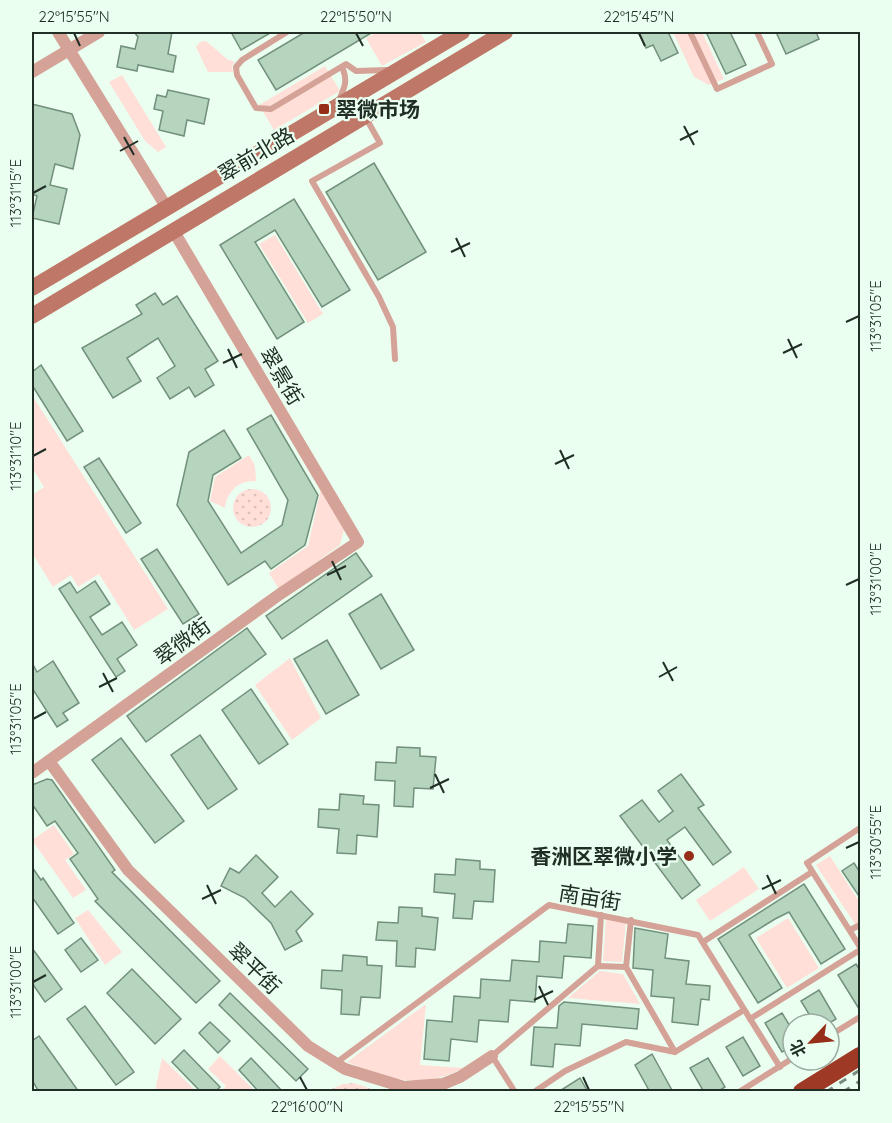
<svg xmlns="http://www.w3.org/2000/svg" width="892" height="1123" font-family="Quicksand,'Noto Sans SC',sans-serif">
	<style>
		.green { fill: #ffdfd7 }
		.park { fill: url(#park-dots) }
		.building { fill: #b5d5bf; stroke: #72907c; stroke-width: 1.5 }
		.lines { fill: none; stroke-linecap: round; stroke-linejoin: round }
		.lane { stroke: #d4a297; stroke-width: 6 }
		.street { stroke: #d4a297; stroke-width: 12 }
		.secondary { stroke: #bf7767; stroke-width: 16 }
		.highway { stroke: #9d3925; stroke-width: 18 }
		.rail { stroke: #7b8b80; stroke-width: 3; stroke-dasharray: 8 8; stroke-linecap: butt }
		.ticks { fill: none; stroke: #212e25; stroke-width: 2 }
		.poi-dot { fill: #962d18; stroke: #ebfff1; stroke-width: 2 }
		.labels { text-anchor: middle; dominant-baseline: central; stroke-width: 4.5; stroke-linejoin: round; paint-order: stroke }
		.poi-label { font-size: 21px; font-weight: bold; fill: #212e25; stroke: #ebfff1; text-anchor: start }
		.street-label { font-size: 21px; fill: #212e25; stroke: #ebfff1 }
		.neatline { fill: none; stroke: #212e25; stroke-width: 2 }
		.ticks-label { font-size: 15px; text-anchor: middle; fill: #212e25 }
	</style>
	<defs>
		<pattern id="park-dots" width="8" height="8" patternUnits="userSpaceOnUse" patternTransform="scale(1.5)"><rect width="8" height="8" fill="#ffdfd7"/><path d="M2 2h.1M6 6h.1" fill="none" stroke="#dac0b8" stroke-width="1.8" stroke-linecap="round"/></pattern>
	</defs>
	<rect width="100%" height="100%" fill="#ebfff1"/>
	<!-- green -->
	<g class="green">
		<path d="M378,32H420L426,42L382,66L366,38Z"/>
		<path d="M673,32H702L724,79L709,85L694,77Z"/>
		<path d="M206,41L227,59L235,62L232,66L233,72H208L196,47L200,42Z"/>
		<path d="M325,66L340,91L274,130L259,105Z"/>
		<path d="M122,75L166,147L158,152L145,141L109,82Z"/>
		<path d="M275,235L323,314L308,323L259,244Z"/>
		<path d="M32,395L168,609L134,630L99,574L78,587L71,575L53,587L32,553V495L44,487L32,468Z"/>
		<path d="M249,455L255,466L256,481C238,480 227,492 225,508L210,501L215,477Z"/>
		<path d="M321,489L344,530L340,545L279,589L269,573L308,546Z"/>
		<path d="M290,658L321,718L292,740L255,685Z"/>
		<path d="M54,825L74,854L65,860L86,890L73,898L32,840Z"/>
		<path d="M830,856L860,903V922L855,924L816,865Z"/>
		<path d="M744,867L759,889L710,921L696,900Z"/>
		<path d="M88,910L122,952L105,965L75,918Z"/>
		<path d="M788,918L819,968L787,988L756,938Z"/>
		<path d="M606,919L626,922L622,962L603,961Z"/>
		<path d="M600,971L623,974L640,1004L568,998Z"/>
		<path d="M426,1004L420,1065L464,1068C419,1090 390,1080 347,1062Z"/>
		<path d="M220,1056L255,1091H221L226,1086L208,1069Z"/>
		<path d="M162,1058L196,1091H155Z"/>
	</g>
	<!-- park -->
	<g class="park">
		<circle cx="252" cy="508" r="19"/>
		<path d="M354,1083L377,1091H327L343,1084Z"/>
	</g>
	<!-- building -->
	<g class="building">
		<path d="M134,32H172L168,54L176,56L173,72L138,65L137,71L117,67L121,46L135,49L138,37Z"/>
		<path d="M231,32H272L241,50Z"/>
		<path d="M305,32H373L276,90L258,60Z"/>
		<path d="M638,32H668L678,53L661,61L653,45L646,48Z"/>
		<path d="M706,32H730L746,65L726,74Z"/>
		<path d="M776,32H816L819,39L786,54Z"/>
		<path d="M168,90L209,99L204,124L187,120L184,136L159,130L163,111L154,109L157,95L166,97Z"/>
		<path d="M32,104L72,114L80,135L73,169L55,164L50,185L67,189L59,224L32,218L37,196L32,194Z"/>
		<path d="M374,163L426,252L378,280L326,192Z"/>
		<path d="M294,199L350,290L322,307L275,230L255,242L304,322L277,339L220,245Z"/>
		<path d="M155,293L163,305L177,296L218,361L205,369L214,385L195,397L189,387L170,399L157,378L175,366L158,338L127,358L141,381L113,398L82,348L142,314L136,305Z"/>
		<path d="M41,365L83,431L67,441L32,385V372Z"/>
		<path d="M271,415L318,495L305,545L271,569L265,561L228,585L177,505L189,452L224,430L241,458L213,475L208,501L241,553L282,525L288,500L247,429Z"/>
		<path d="M99,458L141,523L126,533L84,467Z"/>
		<path d="M157,549L199,614L183,624L141,559Z"/>
		<path d="M356,553L372,576L282,639L266,616Z"/>
		<path d="M95,581L110,604L90,617L102,635L122,622L137,645L117,659L125,671L116,677L59,589L70,582L77,593Z"/>
		<path d="M381,594L414,650L381,669L349,614Z"/>
		<path d="M247,628L266,654L146,742L127,716Z"/>
		<path d="M327,640L359,695L326,714L294,659Z"/>
		<path d="M53,661L79,703L63,713L68,720L57,727L32,688V663L37,672Z"/>
		<path d="M251,689L288,744L259,764L222,710Z"/>
		<path d="M200,735L237,789L208,809L171,755Z"/>
		<path d="M121,738L184,821L155,843L92,760Z"/>
		<path d="M397,747L420,748V756L436,757L433,789L414,788L413,807L394,806L395,781L375,780L376,762L396,763Z"/>
		<path d="M681,774L704,805L698,808L731,852L713,865L685,827L667,840L700,885L682,899L620,816L642,800L659,822L673,811L658,791Z"/>
		<path d="M47,779L52,780L115,870L112,872L220,981L196,1003L95,901L98,899L70,859L78,853L55,821L47,826L32,804V785Z"/>
		<path d="M340,794L364,796L363,804L379,805L377,837L357,835L356,854L337,853L339,829L318,827L319,809L339,810Z"/>
		<path d="M256,855L278,877L262,893L275,907L291,891L313,914L296,931L302,941L285,950L271,923L245,898L221,886L230,868L239,873Z"/>
		<path d="M456,859L480,861V869L495,870L493,902L474,901L472,919L453,918L455,894L434,892L435,874L455,875Z"/>
		<path d="M854,863L861,874V899L842,871Z"/>
		<path d="M32,867L41,880L43,878L74,923L58,934L32,897Z"/>
		<path d="M804,884L845,949L821,964L789,912L775,919L749,935L782,988L758,1003L718,939Z"/>
		<path d="M399,907L422,908V916L438,918L435,950L416,948L415,967L396,966L397,941L376,940L378,922L398,923Z"/>
		<path d="M568,924L593,926L591,958L564,956L562,978L537,976L535,1002L510,1000L508,1022L479,1020L477,1042L451,1039L449,1061L424,1059L427,1020L452,1022L454,996L480,998L481,979L510,981L512,960L539,962L540,941L566,943Z"/>
		<path d="M635,928L668,934L665,958L689,961L686,984L710,986L709,1000L701,999L698,1025L672,1022L674,998L651,996L653,970L633,968Z"/>
		<path d="M81,938L98,960L81,972L65,950Z"/>
		<path d="M32,948L62,989L45,1002L32,983Z"/>
		<path d="M343,955L367,957V965L382,966L380,998L361,997L359,1015L341,1014L342,990L321,988L322,970L342,971Z"/>
		<path d="M856,964L861,972V1012L838,975Z"/>
		<path d="M132,969L181,1019L155,1044L107,993Z"/>
		<path d="M819,990L836,1019L828,1024H815L801,1001Z"/>
		<path d="M230,993L308,1069L296,1081L219,1005Z"/>
		<path d="M564,1002L639,1009L637,1029L582,1024L580,1046L555,1044L553,1067L531,1065L534,1027L557,1028L559,1006Z"/>
		<path d="M85,1006L134,1072L116,1085L67,1019Z"/>
		<path d="M782,1013L793,1031V1046L782,1052L765,1023Z"/>
		<path d="M210,1022L230,1041L218,1053L199,1033Z"/>
		<path d="M39,1036L79,1092H39L32,1080V1041Z"/>
		<path d="M743,1037L760,1066L743,1076L726,1047Z"/>
		<path d="M184,1050L220,1087L215,1092H201L172,1062Z"/>
		<path d="M652,1054L673,1092H650L635,1065Z"/>
		<path d="M251,1058L283,1092H259L239,1070Z"/>
		<path d="M708,1058L725,1087L717,1092H704L690,1068Z"/>
		<path d="M580,1078L588,1092H558Z"/>
	</g>
	<g class="lines">
		<!-- lane -->
		<g class="lane">
			<path d="M287,32L242,60L236,67L237,75L256,108L271,109L346,64L356,71L387,70"/>
			<path d="M690,32L717,89L772,64L757,32"/>
			<path d="M339,100C345,87 348,80 342,67"/>
			<path d="M366,118L380,143L312,181L379,297L393,327L395,359"/>
			<path d="M860,828L807,863L860,947"/>
			<path d="M850,930L860,925"/>
			<path d="M703,942L812,872"/>
			<path d="M598,966L601,915"/>
			<path d="M626,967L631,920"/>
			<path d="M750,1019L860,950"/>
			<path d="M829,1036L860,1017"/>
			<path d="M675,1052L744,1010"/>
			<path d="M336,1063L549,905L698,935L780,1067"/>
			<path d="M515,1092L492,1056L598,966L626,967L675,1052L626,1042L565,1071L534,1092"/>
			<path d="M739,1092L793,1058"/>
		</g>
		<!-- street -->
		<g class="street">
			<path d="M58,32L167,208"/>
			<path d="M32,72L99,32"/>
			<path d="M49,761L128,870L308,1046L345,1069L404,1087L443,1084L460,1077L492,1056"/>
			<path d="M32,773L280,594L358,542L173,230"/>
		</g>
		<!-- secondary -->
		<g class="secondary">
			<path d="M32,288L462,32"/>
			<path d="M32,316L505,32"/>
		</g>
		<!-- highway -->
		<path class="highway" d="M802,1092L860,1056"/>
		<!-- rail -->
		<g class="rail">
			<path d="M826,1092L860,1070"/>
			<path d="M843,1092L860,1081"/>
		</g>
	</g>
	<!-- ticks -->
	<path class="ticks" d="M74,33L80,46M356,33L363,46M639,33L645,46M684,126L694,145M124,137L134,155M680,140L698,131M120,151L138,141M33,193L46,186M456,238L465,257M451,252L470,243M846,322L859,316M788,339L797,358M228,349L237,368M783,353L802,344M223,363L242,354M560,450L569,469M33,456L46,449M555,464L574,455M332,561L341,580M327,575L346,566M846,585L859,579M663,662L673,681M103,673L113,692M659,677L677,667M99,687L117,678M33,719L46,712M435,774L444,793M430,788L449,779M846,848L859,842M767,875L776,894M207,885L216,904M762,889L781,880M202,899L221,890M33,982L46,975M539,986L548,1005M534,1000L553,991M300,1077L307,1090M583,1077L589,1090"/>
	<!-- markers -->
	<g class="poi-dot">
		<rect x="318" y="103" width="12" height="12" rx="3"/>
		<circle cx="689" cy="856" r="6"/>
	</g>
	<g class="labels">
		<!-- poi labels -->
		<g class="poi-label">
			<text x="336" y="109">翠微市场</text>
			<text x="677" y="856" text-anchor="end">香洲区翠微小学</text>
		</g>
		<!-- street labels -->
		<g class="street-label">
			<text transform="translate(256 154) rotate(-31)">翠前北路</text>
			<text transform="translate(282 376) rotate(59)">翠景街</text>
			<text transform="translate(182 641) rotate(-36)">翠微街</text>
			<text transform="translate(590 897) rotate(9)">南亩街</text>
			<text transform="translate(255 968) rotate(44)">翠平街</text>
		</g>
	</g>
	<!-- border -->
	<rect width="892" height="1123" fill="none" stroke="#ebfff1" stroke-width="66"/>
	<!-- north arrow -->
	<g transform="translate(811 1042) rotate(244)"><circle r="28" fill="#ebfff1" stroke="#9aab9f" stroke-width="1.5"/>
	<path d="M0-4.5L10 22L0 15L-10 22Z" fill="#962d18"/>
	<text y="-9" font-size="16" font-weight="bold" text-anchor="middle" fill="#212e25">北</text>
	</g>
	<rect x="33" y="33" width="826" height="1057" class="neatline"/>
	<g class="ticks-label">
		<text x="74" y="22">22°15'55"N</text>
		<text x="356" y="22">22°15'50"N</text>
		<text x="639" y="22">22°15'45"N</text>
		<text transform="translate(16 193) rotate(-90)" y="5">113°31'15"E</text>
		<text transform="translate(876 316) rotate(-90)" y="5">113°31'05"E</text>
		<text transform="translate(16 456) rotate(-90)" y="5">113°31'10"E</text>
		<text transform="translate(876 579) rotate(-90)" y="5">113°31'00"E</text>
		<text transform="translate(16 719) rotate(-90)" y="5">113°31'05"E</text>
		<text transform="translate(876 842) rotate(-90)" y="5">113°30'55"E</text>
		<text transform="translate(16 982) rotate(-90)" y="5">113°31'00"E</text>
		<text x="307" y="1112">22°16'00"N</text>
		<text x="589" y="1112">22°15'55"N</text>
	</g>
</svg>
